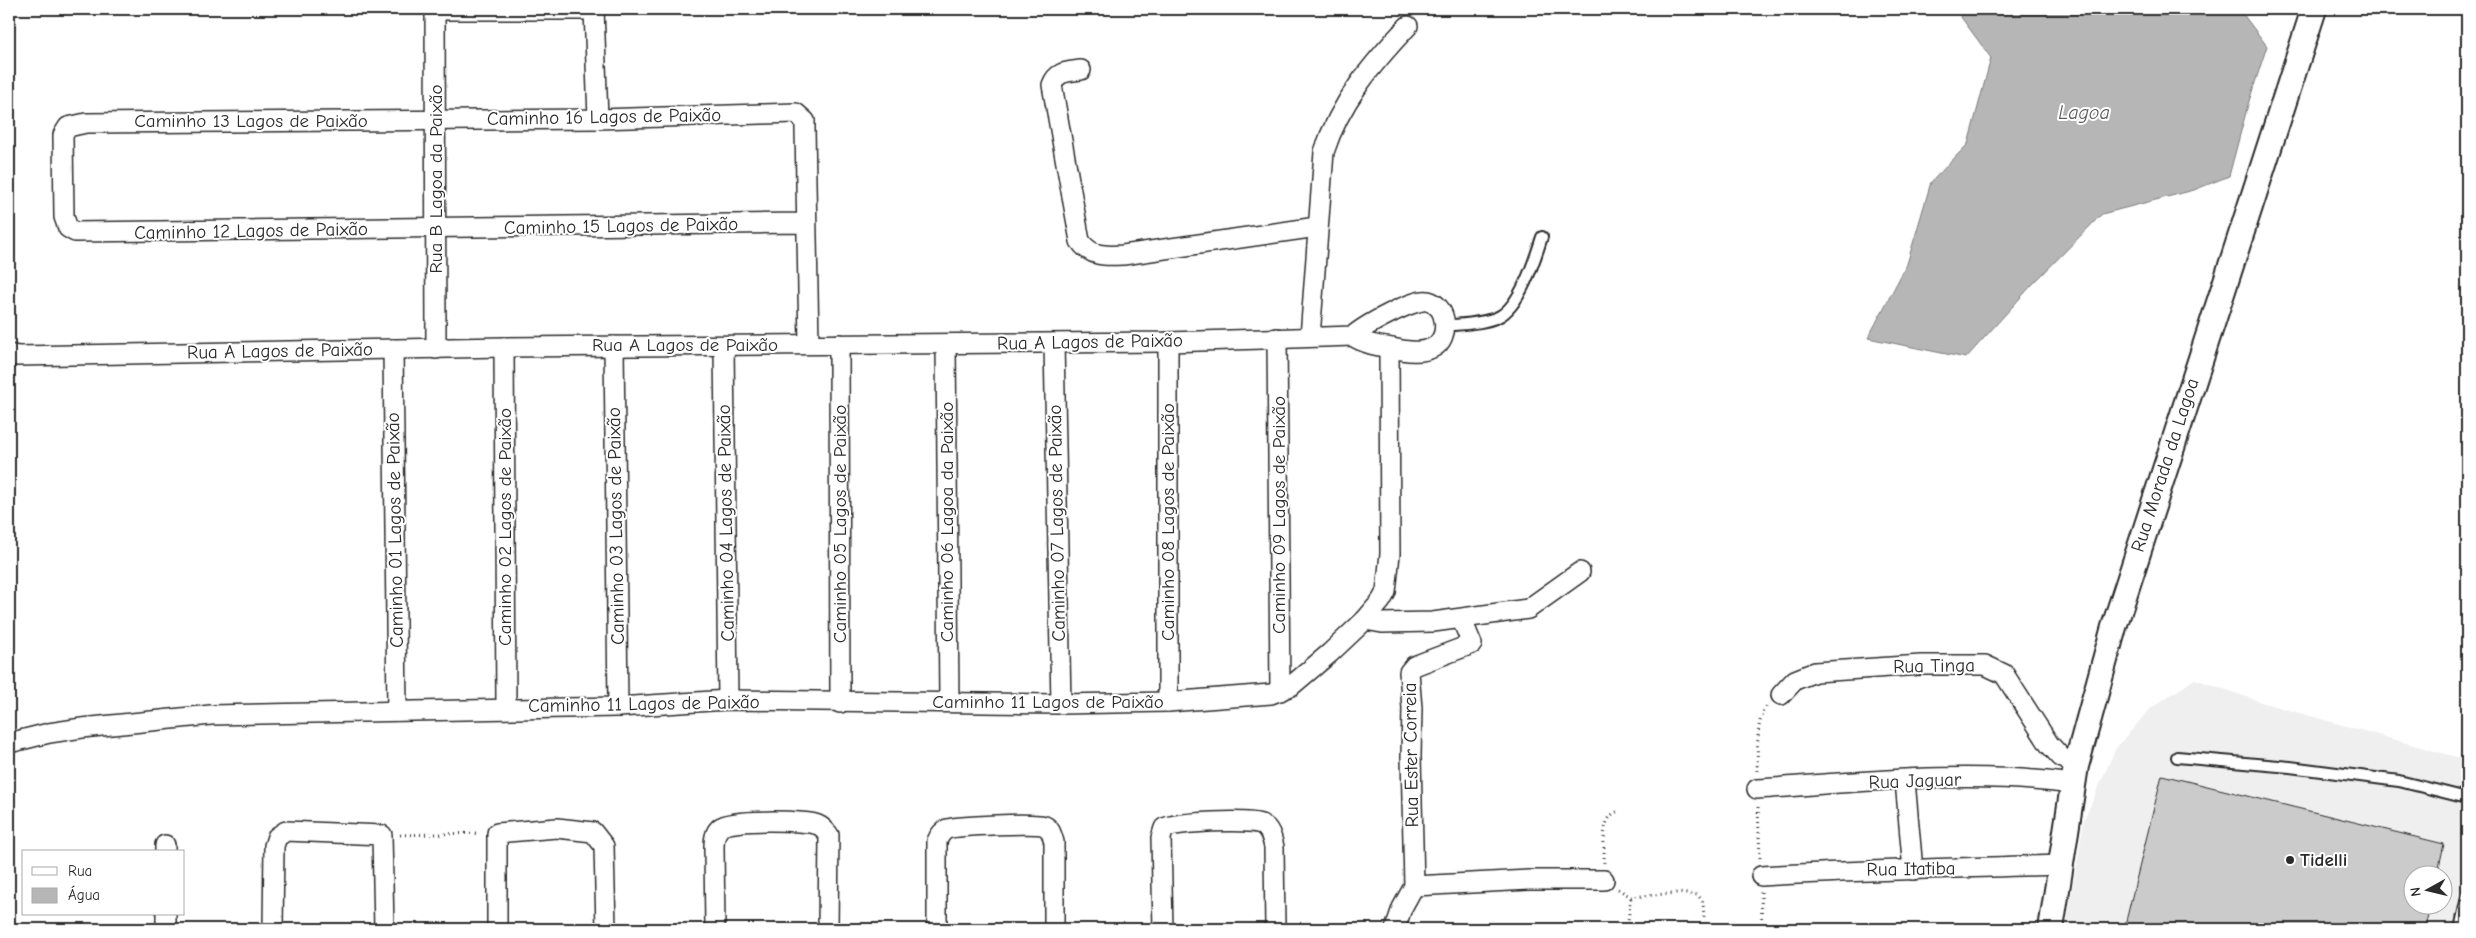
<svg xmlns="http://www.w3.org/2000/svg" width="2476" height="938" font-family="'Comic Neue',sans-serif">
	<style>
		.built { fill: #efefef; fill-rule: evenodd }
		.water { fill: #b6b6b6; stroke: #7e7e7e }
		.building { fill: #cbcbcb; stroke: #2b2b2b }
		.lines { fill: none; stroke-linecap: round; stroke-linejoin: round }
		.service-casing { stroke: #2b2b2b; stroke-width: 14 }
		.minor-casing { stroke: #2b2b2b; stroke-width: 22 }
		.tertiary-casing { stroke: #2b2b2b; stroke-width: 28 }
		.path { stroke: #2b2b2b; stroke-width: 3; stroke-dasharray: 1 4; stroke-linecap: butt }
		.service { stroke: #fff; stroke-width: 10 }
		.minor { stroke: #fff; stroke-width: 19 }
		.tertiary { stroke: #fff; stroke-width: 24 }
		.poi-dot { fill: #2b2b2b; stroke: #fff; stroke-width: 2 }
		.labels { text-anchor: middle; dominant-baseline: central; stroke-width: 4; stroke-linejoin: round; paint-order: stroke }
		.street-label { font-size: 19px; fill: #2b2b2b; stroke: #fff }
		.poi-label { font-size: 19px; font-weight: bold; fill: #2b2b2b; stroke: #fff; text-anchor: start }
		.water-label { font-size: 20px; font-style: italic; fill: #5c5c5c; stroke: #fff }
	</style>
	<rect width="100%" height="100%" fill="#fff"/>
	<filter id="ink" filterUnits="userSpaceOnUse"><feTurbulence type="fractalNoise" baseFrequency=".02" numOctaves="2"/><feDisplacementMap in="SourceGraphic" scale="10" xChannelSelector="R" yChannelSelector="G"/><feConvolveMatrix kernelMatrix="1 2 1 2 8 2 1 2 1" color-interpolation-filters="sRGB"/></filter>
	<g filter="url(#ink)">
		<!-- built -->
		<path class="built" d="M2195,679L2264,703L2467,760V929H2066L2084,820L2116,748L2151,708ZM2414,876H2444V906H2414Z"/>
		<!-- water -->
		<path class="water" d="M1955,9H2239L2267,46L2249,101L2229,176L2194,190L2102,214L2031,286L1966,358L1868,338L1907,264L1931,182L1968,144L1991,58Z"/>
		<!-- building -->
		<path class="building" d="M2162,775L2444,844L2437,876H2414V906H2430L2425,929H2124Z"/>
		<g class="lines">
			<!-- service casing -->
			<g class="service-casing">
				<g id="service">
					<path d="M1444,326C1461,324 1482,324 1498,317C1520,307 1535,259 1542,237"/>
					<path d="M2177,757L2290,767L2399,781L2467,798"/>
					<path d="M2460,929L2467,897"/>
				</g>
			</g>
			<!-- minor casing -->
			<g class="minor-casing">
				<g id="minor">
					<path d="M435,9L436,349"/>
					<path d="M594,9L598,119"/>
					<path d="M435,10H595"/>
					<path d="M1081,70C1067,72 1057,71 1052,85L1080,241C1091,257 1105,256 1123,255L1317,227"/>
					<path d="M806,223L75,232L68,228L64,217L63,135L68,127L86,123L598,119L796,113L805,121V129L809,344"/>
					<path d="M1310,337L1324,152C1340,102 1373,63 1408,26"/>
					<path d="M1277,338L1280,691"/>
					<path d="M1054,343L1061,704"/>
					<path d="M839,344L840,703"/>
					<path d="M946,344L949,701"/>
					<path d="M614,346L618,707"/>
					<path d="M724,346L728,700"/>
					<path d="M504,347L506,708"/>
					<path d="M393,349L397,711"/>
					<path d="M9,354L18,356L504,347L1168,342L1353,336C1364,344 1379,346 1392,348C1405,351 1422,354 1434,347C1450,338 1448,306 1428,301C1414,298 1364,326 1353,336"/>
					<path d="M1365,620L1382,623L1433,622L1528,609L1580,572"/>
					<path d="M1781,695L1795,680L1815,672L1921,665H1985L2004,674L2049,744L2061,757L2076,766"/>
					<path d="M1168,702V342"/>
					<path d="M9,743L49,733L82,728L211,715L618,707L728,700L1061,704L1168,702L1271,694L1291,686L1330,653L1365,620L1381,601L1386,592L1390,554L1389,348"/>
					<path d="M1905,781L1913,870"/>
					<path d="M1757,789C1861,782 1969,770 2073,784"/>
					<path d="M165,845V852"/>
					<path d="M1761,876C1861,870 1961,868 2061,865"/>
					<path d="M1414,886L1529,880H1604"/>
					<path d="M166,914V929"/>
					<path d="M273,929L274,846L277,837L286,831L382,835L384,929"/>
					<path d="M497,929V833L557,828L593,832L604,846L606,929"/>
					<path d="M715,929L714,848C714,841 714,832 721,827C730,819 805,820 818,825C823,827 826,831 829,835L828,929"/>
					<path d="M937,929V841C939,836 941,832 947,829C956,826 1037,822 1045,826C1051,829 1052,836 1054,842V929"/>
					<path d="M1163,929L1161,838L1164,828C1174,822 1250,819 1261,824C1270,828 1272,838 1274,847L1275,929"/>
					<path d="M1395,929L1402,908L1414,886L1411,756L1412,708L1409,672L1414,666L1472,644L1462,620"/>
				</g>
			</g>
			<!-- tertiary casing -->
			<g class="tertiary-casing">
				<path id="tertiary" d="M2051,929L2076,766L2114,627L2314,9"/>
			</g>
			<!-- path -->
			<g class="path">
				<path d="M1757,771C1758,755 1755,716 1768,705"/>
				<path d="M1758,807L1760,859"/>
				<path d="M400,835L479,833"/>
				<path d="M1604,863C1605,846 1599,817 1619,811"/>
				<path d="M1618,889L1631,897L1677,893L1698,895L1703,902L1704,918"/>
				<path d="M1761,892L1762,929"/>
				<path d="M1627,929L1631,897"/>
			</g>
			<!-- service -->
			<use href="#service" class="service"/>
			<!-- minor -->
			<use href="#minor" class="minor"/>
			<!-- tertiary -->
			<use href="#tertiary" class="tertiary"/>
		</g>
	</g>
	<!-- markers -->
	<circle class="poi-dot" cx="2290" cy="860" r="5"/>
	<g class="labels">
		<!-- street labels -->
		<g class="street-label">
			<text transform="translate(604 117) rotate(-1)">Caminho 16 Lagos de Paixão</text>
			<text x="251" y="121">Caminho 13 Lagos de Paixão</text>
			<text transform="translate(436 179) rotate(-90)">Rua B Lagoa da Paixão</text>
			<text transform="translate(621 226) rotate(-1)">Caminho 15 Lagos de Paixão</text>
			<text transform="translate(251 231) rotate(-1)">Caminho 12 Lagos de Paixão</text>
			<text transform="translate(1090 342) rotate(-1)">Rua A Lagos de Paixão</text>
			<text x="685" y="345">Rua A Lagos de Paixão</text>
			<text transform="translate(280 351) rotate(-1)">Rua A Lagos de Paixão</text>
			<text transform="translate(2165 465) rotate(-72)">Rua Morada da Lagoa</text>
			<text transform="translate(1279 515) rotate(-90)">Caminho 09 Lagos de Paixão</text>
			<text transform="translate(947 522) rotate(-90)">Caminho 06 Lagoa da Paixão</text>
			<text transform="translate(1168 522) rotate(-90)">Caminho 08 Lagos de Paixão</text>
			<text transform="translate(726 523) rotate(-91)">Caminho 04 Lagos de Paixão</text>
			<text transform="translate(1057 523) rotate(-91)">Caminho 07 Lagos de Paixão</text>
			<text transform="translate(840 524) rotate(-90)">Caminho 05 Lagos de Paixão</text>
			<text transform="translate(616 526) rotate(-91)">Caminho 03 Lagos de Paixão</text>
			<text transform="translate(505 527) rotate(-90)">Caminho 02 Lagos de Paixão</text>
			<text transform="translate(395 530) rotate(-91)">Caminho 01 Lagos de Paixão</text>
			<text transform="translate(1934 666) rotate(-1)">Rua Tinga</text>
			<text x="1048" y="702">Caminho 11 Lagos de Paixão</text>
			<text transform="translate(644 704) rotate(-1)">Caminho 11 Lagos de Paixão</text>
			<text transform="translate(1411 755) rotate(-91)">Rua Ester Correia</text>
			<text transform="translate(1915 781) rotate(-2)">Rua Jaguar</text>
			<text transform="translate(1911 869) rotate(-1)">Rua Itatiba</text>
		</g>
		<!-- poi labels -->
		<g class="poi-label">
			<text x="2300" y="860">Tidelli</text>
		</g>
		<!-- water labels -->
		<g class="water-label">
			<text x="2084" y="112">Lagoa</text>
		</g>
	</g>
	<!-- margin -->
	<rect width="2476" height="938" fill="none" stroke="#fff" stroke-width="30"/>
	<rect x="15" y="15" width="2446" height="908" fill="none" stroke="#2b2b2b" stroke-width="2" filter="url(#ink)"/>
	<!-- legend -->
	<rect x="22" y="850" width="162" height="65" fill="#ffffff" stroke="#aaaaaa"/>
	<rect x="32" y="867" width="25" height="8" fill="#ffffff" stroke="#aaaaaa"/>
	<text x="68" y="876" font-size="15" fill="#2b2b2b">Rua</text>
	<rect x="32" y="888" width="25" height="15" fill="#b6b6b6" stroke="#aaaaaa"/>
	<text x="68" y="900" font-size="15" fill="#2b2b2b">Água</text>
	<!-- north arrow -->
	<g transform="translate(2428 890) rotate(262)"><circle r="24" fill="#ffffff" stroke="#aaaaaa"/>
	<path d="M0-4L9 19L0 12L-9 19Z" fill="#2b2b2b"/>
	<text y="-8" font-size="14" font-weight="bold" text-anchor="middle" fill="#2b2b2b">N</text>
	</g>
</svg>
